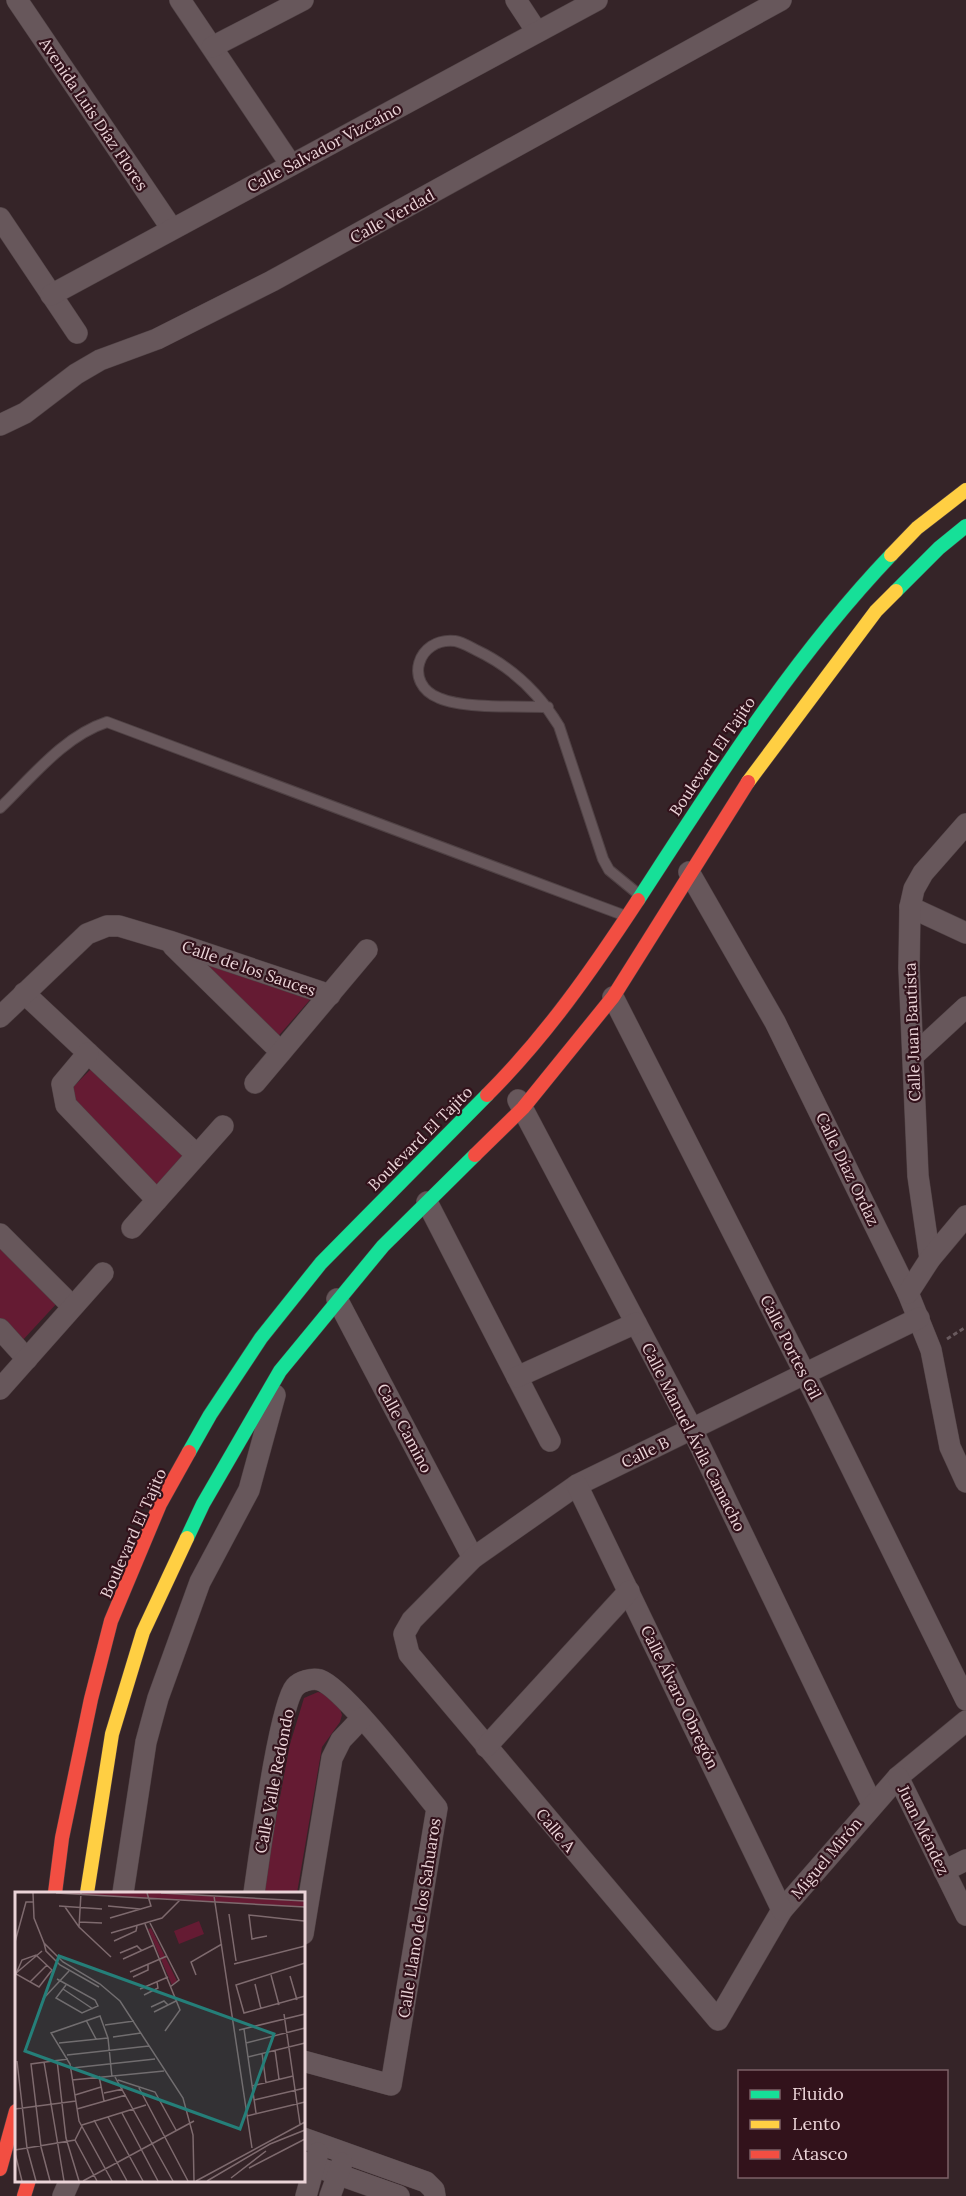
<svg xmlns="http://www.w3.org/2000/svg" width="966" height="2196" font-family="Lora,serif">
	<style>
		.green { fill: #651b33 }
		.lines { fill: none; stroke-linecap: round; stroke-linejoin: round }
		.lane-casing { stroke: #504245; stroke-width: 12 }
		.street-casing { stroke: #504245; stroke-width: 22 }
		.fast-casing { stroke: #504245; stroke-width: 15 }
		.slow-casing { stroke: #504245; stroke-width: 15 }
		.jam-casing { stroke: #504245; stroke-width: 15 }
		.path { stroke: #695a5e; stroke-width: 3; stroke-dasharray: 4.5 3; stroke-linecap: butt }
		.lane { stroke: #67575b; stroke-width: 10 }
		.street { stroke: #67575b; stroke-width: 21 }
		.fast { stroke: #16e098; stroke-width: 14 }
		.slow { stroke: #ffcf43; stroke-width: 14 }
		.jam { stroke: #f24e42; stroke-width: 14 }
		.labels { text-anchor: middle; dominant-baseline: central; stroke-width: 4.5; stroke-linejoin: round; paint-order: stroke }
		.street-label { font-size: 16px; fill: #ebd4d8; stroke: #32121b }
		.inset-road { fill: none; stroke: #7e6a6e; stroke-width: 1.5 }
		.view { fill: #257f79; fill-opacity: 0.15; stroke: #257f79; stroke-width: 3 }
		.inset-edge { fill: none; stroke: #ebd4d8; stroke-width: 3 }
	</style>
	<rect width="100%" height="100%" fill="#352428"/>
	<!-- green -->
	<g class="green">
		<path d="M188,955L315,994L275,1040Z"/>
		<path d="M91,1069L188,1156L157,1191L73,1103L70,1090Z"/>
		<path d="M0,1245L59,1301L21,1342L0,1319Z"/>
		<path d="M318,1692L330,1695L338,1703L342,1715L340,1722L322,1747L297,1893H262L290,1744L304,1698Z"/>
	</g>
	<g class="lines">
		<!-- lane casing -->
		<g class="lane-casing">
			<g id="lane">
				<path d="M548,707C519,706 464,709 439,698C403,684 417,637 455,641C462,642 470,647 476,650C512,667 539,693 559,726L603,859L609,870L637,893"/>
				<path d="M0,808C32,777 64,736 107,722L623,915"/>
			</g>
		</g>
		<!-- street casing -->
		<g class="street-casing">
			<g id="street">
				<path d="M17,0L172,229"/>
				<path d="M180,0L291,165"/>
				<path d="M516,0L537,32"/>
				<path d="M212,47L303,0"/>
				<path d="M0,218L77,333"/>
				<path d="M51,295L597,0"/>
				<path d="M0,425L25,413L76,374L100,360L157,339L272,281L781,0"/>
				<path d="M689,872L775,1022L908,1293L931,1350L950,1447L966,1482"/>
				<path d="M910,907L966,933"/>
				<path d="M173,946L281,1052"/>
				<path d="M24,993L197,1155"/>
				<path d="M613,997L805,1374L966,1700"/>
				<path d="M0,1017L87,934L107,926H119L169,941L330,995"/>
				<path d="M88,1053L62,1084L66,1105L157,1200"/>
				<path d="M913,1056L966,1007"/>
				<path d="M255,1083L367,950"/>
				<path d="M518,1100L692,1429L872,1804"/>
				<path d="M427,1202L550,1441"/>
				<path d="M132,1228L223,1126"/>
				<path d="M0,1234L72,1306"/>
				<path d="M930,1259L918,1176L909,968L910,907L914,889L923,873L966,824"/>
				<path d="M908,1293L930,1259L966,1216"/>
				<path d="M337,1299L473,1558"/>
				<path d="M919,1318L577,1485L473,1558L412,1620L404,1634L409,1654L718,2020L782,1910L898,1777L966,1721"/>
				<path d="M0,1329L27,1359"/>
				<path d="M517,1377L636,1323"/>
				<path d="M0,1389L103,1273"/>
				<path d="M577,1485L782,1910"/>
				<path d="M486,1747L629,1591"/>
				<path d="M898,1777L966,1915"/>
				<path d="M944,1871L966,1860"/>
				<path d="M123,1893L146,1742L158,1698L200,1582L249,1490L275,1395"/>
				<path d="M254,1893C259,1860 279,1705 295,1687C300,1681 312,1678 320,1680C345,1689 416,1783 437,1808L391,2085L303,2061"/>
				<path d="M303,1934L332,1758L341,1740L362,1718"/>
				<path d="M303,2138L426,2182L434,2190L435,2196"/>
				<path d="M303,2162L399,2196"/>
				<path d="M63,2196L70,2180"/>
				<path d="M306,2196L318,2153"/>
				<path d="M330,2196L342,2163"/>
			</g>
		</g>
		<!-- fast casing -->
		<g class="fast-casing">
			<g id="fast">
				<path d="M896,591L939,548L966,526"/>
				<path d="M638,900C716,780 792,659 891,555"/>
				<path d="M189,1452L210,1415L261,1338L321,1263L487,1095"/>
				<path d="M187,1538L203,1504L280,1371L383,1246L475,1155"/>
			</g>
		</g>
		<!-- slow casing -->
		<g class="slow-casing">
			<g id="slow">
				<path d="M891,555L917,528L966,490"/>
				<path d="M748,782L876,611L896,591"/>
				<path d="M87,1893L112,1734L143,1632L187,1538"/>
			</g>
		</g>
		<!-- jam casing -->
		<g class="jam-casing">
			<g id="jam">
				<path d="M487,1095C546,1036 592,970 638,900"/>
				<path d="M475,1155L523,1108L613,997L748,782"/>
				<path d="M55,1893L62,1838L91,1699L111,1621L160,1504L189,1452"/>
				<path d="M0,2169L16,2111"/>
				<path d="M24,2196L29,2180"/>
			</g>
		</g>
		<!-- path -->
		<path class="path" d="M947,1339L966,1327"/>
		<!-- lane -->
		<use href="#lane" class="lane"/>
		<!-- street -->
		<use href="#street" class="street"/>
		<!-- fast -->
		<use href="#fast" class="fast"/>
		<!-- slow -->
		<use href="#slow" class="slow"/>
		<!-- jam -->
		<use href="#jam" class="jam"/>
	</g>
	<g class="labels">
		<!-- street labels -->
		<g class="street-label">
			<text transform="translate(94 114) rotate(56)">Avenida Luis Díaz Flores</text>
			<text transform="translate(324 147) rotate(-28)">Calle Salvador Vizcaíno</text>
			<text transform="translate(392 216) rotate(-29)">Calle Verdad</text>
			<text transform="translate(712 756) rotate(-56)">Boulevard El Tajito</text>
			<text transform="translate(249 968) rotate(19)">Calle de los Sauces</text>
			<text transform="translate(912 1032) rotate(-92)">Calle Juan Bautista</text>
			<text transform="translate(420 1138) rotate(-45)">Boulevard El Tajito</text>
			<text transform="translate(848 1169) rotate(64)">Calle Díaz Ordaz</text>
			<text transform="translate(791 1347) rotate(63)">Calle Portes Gil</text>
			<text transform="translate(405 1428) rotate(62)">Calle Camino</text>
			<text transform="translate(694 1437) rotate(63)">Calle Manuel Ávila Camacho</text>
			<text transform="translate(645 1452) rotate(-26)">Calle B</text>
			<text transform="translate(133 1533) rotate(-66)">Boulevard El Tajito</text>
			<text transform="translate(680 1697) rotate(64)">Calle Álvaro Obregón</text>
			<text transform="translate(274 1781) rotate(-79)">Calle Valle Redondo</text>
			<text transform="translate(556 1830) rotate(50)">Calle A</text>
			<text transform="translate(924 1830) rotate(64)">Juan Méndez</text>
			<text transform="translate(826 1858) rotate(-50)">Miguel Mirón</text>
			<text transform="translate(419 1918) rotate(-81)">Calle Llano de los Sahuaros</text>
		</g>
	</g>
	<!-- overview -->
	<g transform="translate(15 1892)">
		<rect width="290" height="290" fill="#352428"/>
		<path d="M42,1H144L289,9V15ZM184,29L189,42L164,52L159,39ZM136,36L162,89L157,93L133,37Z" fill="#651b33"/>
		<path class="inset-road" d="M18,1L19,26L29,51L48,70L85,92L105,109L168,206L178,243L179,289M41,1L290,15M146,1L290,9M199,4L237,256M44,14L87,17M93,14L125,17M50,15L64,35L96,65M214,22L221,69M95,26L136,14L132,1M64,30L87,31M135,31L164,88L155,95M130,32L165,118L150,139M64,35L66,1M96,41L147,26L165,8M252,44L237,47L234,23L289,29M99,49L121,39L122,34M0,50L11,10H18M29,51L31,59L45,73L84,95M105,61L122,54L127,59M21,63L37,78L24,95L1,82L7,68ZM108,67L139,53M223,71L219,72L290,54M290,71L221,93L229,121L290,104M115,80L152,64M0,82L27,59M181,83L176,70L207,52M256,83L264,113M275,84L282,108M118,85L133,78V72M42,87L80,108L83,114L67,121L41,106L51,93M15,90L32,73M240,92L246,117M48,97L78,117M125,97L153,85M129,103L143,96L142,90M28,107L54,79M136,115L149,109L153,113M139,120L161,109M269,122L285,232M71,128L81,147M90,133L119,129M229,137L241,221M224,138L290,122M98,145L126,141M44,151L93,146M231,151L290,136M260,158L264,187M247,161L251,191M52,163L134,154M233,165L290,151M42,168L51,246L64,289M2,169L12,256L21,289M29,170L49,289M57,176L140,167M84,184L89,209M100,185L158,289M57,188L149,179M103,188L140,200L161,238M123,194L173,289M237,194L278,184M89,201L108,197M60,203L86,195M239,208L290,196M0,217L61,209M62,217L111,203M107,221L143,289M232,224L290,210M93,225L128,289M79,228L112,289M67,233L131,213M60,248L82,289M0,258L60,248L67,234M0,261L7,289M234,276L290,247M216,286L251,259M35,289L26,255L16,172L53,167M68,289L179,229M97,289L64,229L55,172L36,141L85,124L93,146L97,185M181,289L290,230M192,289L255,252L290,238"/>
		<path class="view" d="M44,64L259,142L225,237L10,159Z"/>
		<rect width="290" height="290" class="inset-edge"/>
	</g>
	<!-- legend -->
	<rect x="738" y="2070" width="210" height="108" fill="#32121b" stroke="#7c6067" stroke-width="1.5"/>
	<rect x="750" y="2090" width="30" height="9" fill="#16e098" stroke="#7c6067" stroke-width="1.5"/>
	<text x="792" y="2100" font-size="18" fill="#ebd4d8">Fluido</text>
	<rect x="750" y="2120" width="30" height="9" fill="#ffcf43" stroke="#7c6067" stroke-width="1.5"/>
	<text x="792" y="2130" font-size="18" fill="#ebd4d8">Lento</text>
	<rect x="750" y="2150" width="30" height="9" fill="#f24e42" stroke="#7c6067" stroke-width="1.5"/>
	<text x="792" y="2160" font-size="18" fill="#ebd4d8">Atasco</text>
</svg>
